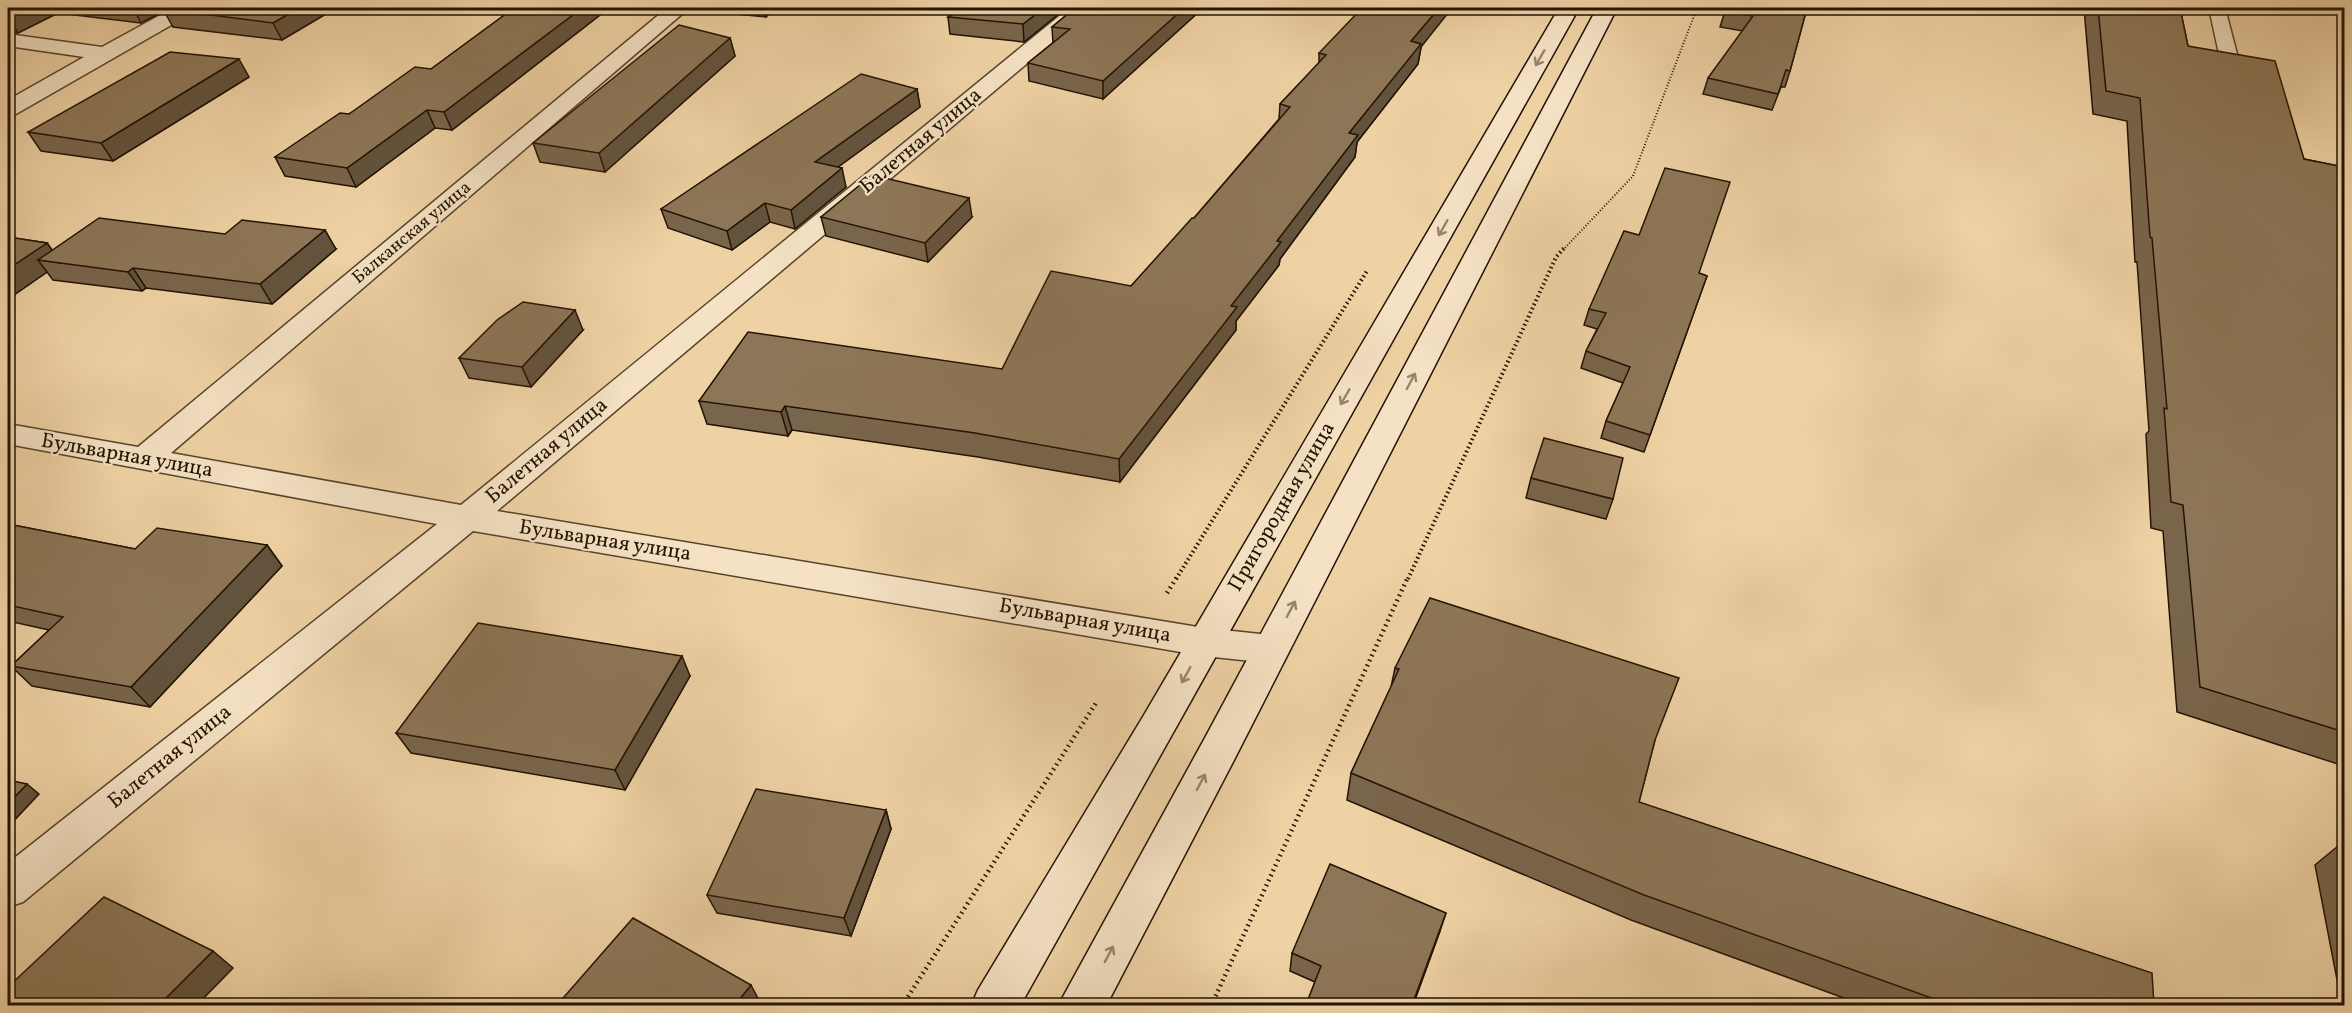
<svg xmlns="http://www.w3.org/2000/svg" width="2352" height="1013" font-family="Vollkorn,serif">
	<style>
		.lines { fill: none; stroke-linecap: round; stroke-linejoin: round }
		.lane-casing { stroke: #55432c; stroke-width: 3 }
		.street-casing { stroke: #55432c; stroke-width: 3 }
		.secondary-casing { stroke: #221304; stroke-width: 3 }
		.path-far2 { stroke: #221304; stroke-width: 2; stroke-dasharray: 1 2; stroke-linecap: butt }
		.path-far1 { stroke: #221304; stroke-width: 4; stroke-dasharray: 1.5 3; stroke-linecap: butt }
		.path { stroke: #221304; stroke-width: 4.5; stroke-dasharray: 1.5 4; stroke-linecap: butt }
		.lane { fill: #f5e2c4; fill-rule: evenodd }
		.street { fill: #f5e2c4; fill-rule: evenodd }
		.secondary { fill: #f5e2c4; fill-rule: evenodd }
		.wall { fill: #79654b; stroke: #221304; stroke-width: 1.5 }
		.shaded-wall { fill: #63533d; stroke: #221304; stroke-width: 1.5 }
		.building { fill: #8d7657; stroke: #221304; stroke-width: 1.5 }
		.oneway { stroke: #96856e }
		.labels { text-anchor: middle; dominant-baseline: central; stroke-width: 4.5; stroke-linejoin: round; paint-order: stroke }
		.far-street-label { font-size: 18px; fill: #221304; stroke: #f5e2c4 }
		.street-label { font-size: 21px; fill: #221304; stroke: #f5e2c4 }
	</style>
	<rect width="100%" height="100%" fill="#efd2a4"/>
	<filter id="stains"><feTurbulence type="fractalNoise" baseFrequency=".00333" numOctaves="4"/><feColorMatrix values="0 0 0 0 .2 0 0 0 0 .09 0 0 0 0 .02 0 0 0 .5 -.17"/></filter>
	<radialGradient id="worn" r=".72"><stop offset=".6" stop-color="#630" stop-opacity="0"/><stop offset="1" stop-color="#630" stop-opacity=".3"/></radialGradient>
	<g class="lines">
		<!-- lane casing -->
		<g class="lane-casing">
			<path id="lane" d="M2209,8H2225L2237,54L2234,58H2222L2219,54Z"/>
		</g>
		<!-- street casing -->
		<g class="street-casing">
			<g id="street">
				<path d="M173,8H197L194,12L16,114L8,116V100L84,57L8,46V34L102,47Z"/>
				<path d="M667,8H689L171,453L461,505L1069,8H1091L1088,12L497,511L1204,628L1270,635L1283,639L1288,649L1283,659L1270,663L1204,656L473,531L23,902L8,907V863L437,524L8,444V424L138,447Z"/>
			</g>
		</g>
		<!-- secondary casing -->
		<g class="secondary-casing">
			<g id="secondary">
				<path d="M1559,8H1579L1020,1006H971L978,990L1144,715Z"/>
				<path d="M1597,8H1617L1234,760L1106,1006H1058L1206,736Z"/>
			</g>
		</g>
		<!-- path-far2 -->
		<path class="path-far2" d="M1563,250L1633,176L1697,8"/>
		<!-- path-far1 -->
		<g class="path-far1">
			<path d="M1176,579L1367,271"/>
			<path d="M1408,579L1556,257L1564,248"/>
		</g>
		<!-- path -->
		<g class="path">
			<path d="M1167,593L1177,577"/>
			<path d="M902,1006L1096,703"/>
			<path d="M1211,1006L1408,577"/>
		</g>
		<!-- lane -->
		<use href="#lane" class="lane"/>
		<!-- street -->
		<use href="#street" class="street"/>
		<!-- secondary -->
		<use href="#secondary" class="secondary"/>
	</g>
	<!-- wall -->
	<g class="wall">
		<path d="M8,8H336L282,40L173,27L164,11L141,23L58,13L18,33L8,32Z"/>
		<path d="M514,8H609L452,130L435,128L356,187L285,176L275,157L349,114L431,69Z"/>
		<path d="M721,8H775L766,17L725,13Z"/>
		<path d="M1066,8L1024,42L950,34L948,17Z"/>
		<path d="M1075,8H1203L1103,99L1029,81L1028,63L1053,43L1052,27Z"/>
		<path d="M1726,8H1807L1790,71L1785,87H1781L1772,110L1703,94L1708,78L1743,31L1720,27Z"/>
		<path d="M2084,8H2180L2188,46L2304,159L2344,167V766L2177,712L2163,531L2151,528L2146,434L2149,431L2137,262H2135L2127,121L2093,114Z"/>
		<path d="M730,38L735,56L605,172L540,162L533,143Z"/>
		<path d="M1421,47L1418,64L1357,142L1355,157L1280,259L1279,265L1236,321V330L1120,482L978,457L792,430L788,436L707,424L699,401L1002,369L1131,286L1194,218L1279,119L1280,104L1319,63V53Z"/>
		<path d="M249,77L113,161L41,151L28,132Z"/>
		<path d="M917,89L920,107L838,167L846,187L795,229L770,222L732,250L668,228L661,209Z"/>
		<path d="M821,217H972L928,262L826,236Z"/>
		<path d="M8,237L47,243L52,250L336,249L272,304L146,288L142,291L53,280L47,272L8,299Z"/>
		<path d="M1699,273L1707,276L1644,452L1601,438L1606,421L1623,383L1581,368L1586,351L1597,329L1584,325L1589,309Z"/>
		<path d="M583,330L531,387L469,378L459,358Z"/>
		<path d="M1531,478L1613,499L1606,519L1526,498Z"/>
		<path d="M8,524L135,549L267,545L282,566L150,707L32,686L11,666L49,630L8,621Z"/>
		<path d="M1395,668L1655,740L1639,802L2154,1005H1863L1631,920L1347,800L1351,773L1391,687Z"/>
		<path d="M690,676L625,790L411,753L396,733Z"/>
		<path d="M886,810L891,829L851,936L717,913L707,895Z"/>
		<path d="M2338,846L2344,848V987L2338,985L2315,865Z"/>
		<path d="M1440,931L1413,1005H1306L1315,982L1290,971L1292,953Z"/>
	</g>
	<!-- shaded-wall -->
	<g class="shaded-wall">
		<path d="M23,8H55L58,13L18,33L8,17V15Z"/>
		<path d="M133,8H169L163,9L164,11L141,23Z"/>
		<path d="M299,8H336L282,40L273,23Z"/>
		<path d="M582,8H609L452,130L444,112Z"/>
		<path d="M764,8H775L766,17Z"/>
		<path d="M1044,8H1066L1024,42L1023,24Z"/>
		<path d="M1184,8H1203L1103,99V81Z"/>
		<path d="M1439,8H1452L1421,47L1418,64L1357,142L1355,157L1280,259L1279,265L1236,321V330L1120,482L1119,459L1277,241L1411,41Z"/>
		<path d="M730,38L735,56L605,172L599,153Z"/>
		<path d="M239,59L249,77L113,161L101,143Z"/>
		<path d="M917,89L920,107L819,181L815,162Z"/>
		<path d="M427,110L435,128L356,187L347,168Z"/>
		<path d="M842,168L846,187L795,229L791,210Z"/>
		<path d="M969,198L972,217L928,262L925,243Z"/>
		<path d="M765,203L770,222L732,250L727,231Z"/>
		<path d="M325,230L336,249L272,304L260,284Z"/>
		<path d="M47,243L61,263L38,260L47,272L8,299V269Z"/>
		<path d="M133,268L146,288L142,291L128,272Z"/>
		<path d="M575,310L583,330L531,387L522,367Z"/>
		<path d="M785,406L792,430L788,436L781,412Z"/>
		<path d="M267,545L282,566L150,707L131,687Z"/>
		<path d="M682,656L690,676L625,790L615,770Z"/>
		<path d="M27,784L39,794L8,827V804Z"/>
		<path d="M886,810L891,829L851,936L844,918Z"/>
		<path d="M1446,913L1440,931L1413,1005H1412Z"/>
		<path d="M213,951L233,968L197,1005H159Z"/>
		<path d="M751,985L760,1002L758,1005H735Z"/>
	</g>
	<!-- building -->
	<g class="building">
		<path d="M8,8H23L8,15Z"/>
		<path d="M166,8H299L273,23L163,9Z"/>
		<path d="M514,8H582L444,112L427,110L347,168L275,157L340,113L349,114L415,67L431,69Z"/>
		<path d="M961,8H1044L1023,24L948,17Z"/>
		<path d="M1075,8H1184L1103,81L1028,63L1070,29L1052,27Z"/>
		<path d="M1362,8H1439L1411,41L1421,44L1349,133L1358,135L1277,241L1281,242L1231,306L1237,307L1119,459L975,433L785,406L781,412L699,401L748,332L1002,369L1051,271L1131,286L1192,218H1194L1290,107L1280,104L1326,55L1319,53Z"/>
		<path d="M1726,8H1807L1790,71L1786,70L1778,94L1708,78L1753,16L1725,11Z"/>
		<path d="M2098,8H2180L2188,46L2275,61L2304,159L2344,167V732L2200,687L2183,505L2171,502L2164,408L2167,409L2152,238L2150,237L2140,98L2106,91Z"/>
		<path d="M679,25L730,38L599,153L533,143Z"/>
		<path d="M170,52L239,59L101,143L28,132Z"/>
		<path d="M861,74L917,89L815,162L842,168L791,210L765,203L727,231L661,209Z"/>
		<path d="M1665,168L1730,182L1699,273L1707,276L1650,435L1606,421L1630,367L1586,351L1606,313L1589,309L1624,231L1639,235Z"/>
		<path d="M872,175L969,198L925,243L821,217Z"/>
		<path d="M99,218L225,234L242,220L325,230L260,284L133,268L128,272L38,260Z"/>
		<path d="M8,237L47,243L8,269Z"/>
		<path d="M523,302L575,310L522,367L459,358L497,320Z"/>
		<path d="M1544,438L1623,458L1613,499L1531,478Z"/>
		<path d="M8,524L135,549L157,528L267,545L131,687L11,666L63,617L8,605Z"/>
		<path d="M1430,598L1679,678L1655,740L1639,802L2152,973L2154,1005H1951L1644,895L1351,773L1399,669L1395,668Z"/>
		<path d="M478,623L682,656L615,770L396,733Z"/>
		<path d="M8,780L27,784L8,804Z"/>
		<path d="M756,789L886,810L844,918L707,895Z"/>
		<path d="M2338,846L2344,848V877Z"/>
		<path d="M1330,864L1446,913L1412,1005H1306L1321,966L1292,953Z"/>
		<path d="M104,897L213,951L159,1005H8V987Z"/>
		<path d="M633,918L751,985L735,1005H557Z"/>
	</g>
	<!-- one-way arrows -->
	<defs><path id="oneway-shaft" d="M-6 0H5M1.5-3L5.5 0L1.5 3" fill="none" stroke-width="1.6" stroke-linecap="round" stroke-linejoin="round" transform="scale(1.5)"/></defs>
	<g class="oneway">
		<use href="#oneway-shaft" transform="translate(1540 58) rotate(120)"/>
		<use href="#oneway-shaft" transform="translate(1443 228) rotate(120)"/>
		<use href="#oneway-shaft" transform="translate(1411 381) rotate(-62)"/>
		<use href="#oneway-shaft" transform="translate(1345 397) rotate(120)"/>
		<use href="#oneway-shaft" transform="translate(1291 609) rotate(-62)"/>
		<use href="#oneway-shaft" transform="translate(1186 675) rotate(119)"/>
		<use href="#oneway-shaft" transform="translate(1201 782) rotate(-62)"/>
		<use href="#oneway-shaft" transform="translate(1109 954) rotate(-62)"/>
	</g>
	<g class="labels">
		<!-- far-street labels -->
		<g class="far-street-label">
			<text transform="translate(412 233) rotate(-40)">Балканская улица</text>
		</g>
		<!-- street labels -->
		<g class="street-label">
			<text transform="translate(921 141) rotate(-40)">Балетная улица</text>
			<text transform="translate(547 451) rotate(-40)">Балетная улица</text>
			<text transform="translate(127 456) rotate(10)">Бульварная улица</text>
			<text transform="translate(1282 507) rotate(-60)">Пригородная улица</text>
			<text transform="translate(605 541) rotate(9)">Бульварная улица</text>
			<text transform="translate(1085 621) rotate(10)">Бульварная улица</text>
			<text transform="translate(170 757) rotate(-39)">Балетная улица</text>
		</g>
	</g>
	<!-- margin -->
	<rect width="2352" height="1013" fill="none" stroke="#efd2a4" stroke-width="30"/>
	<rect x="9" y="9" width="2334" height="995" fill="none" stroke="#221304" stroke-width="3"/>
	<rect x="15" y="15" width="2322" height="983" fill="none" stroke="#221304" stroke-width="1.5"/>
	<rect width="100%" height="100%" filter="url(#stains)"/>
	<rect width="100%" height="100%" fill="url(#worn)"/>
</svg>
